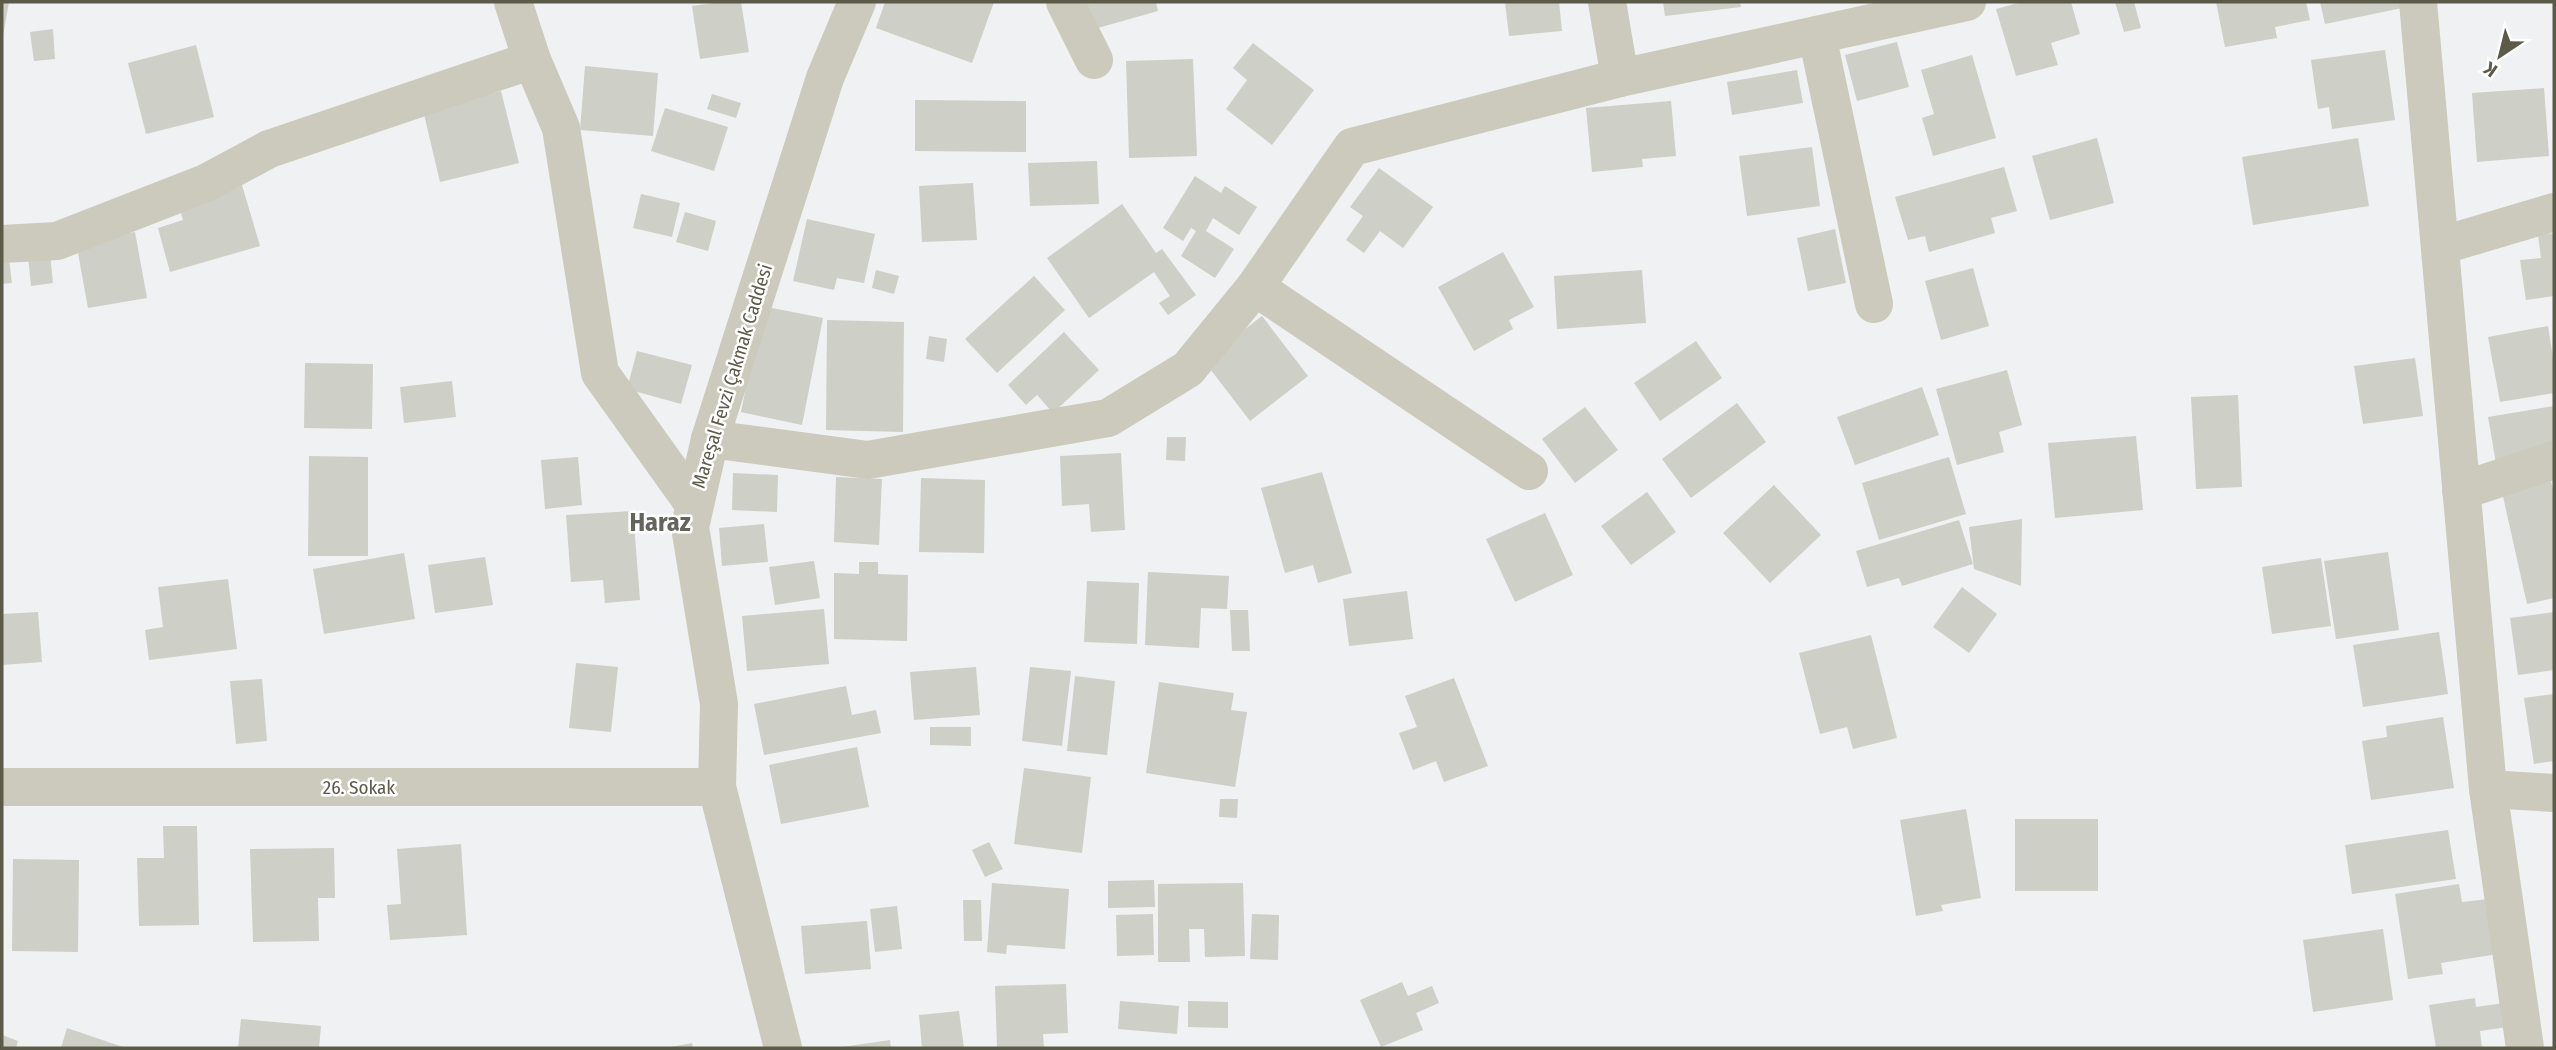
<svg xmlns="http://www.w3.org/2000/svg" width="2556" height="1050" font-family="'Fira Sans Condensed',sans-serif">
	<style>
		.building { fill: #cecfc7 }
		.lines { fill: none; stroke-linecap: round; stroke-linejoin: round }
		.minor { stroke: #cccabc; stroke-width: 38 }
		.labels { text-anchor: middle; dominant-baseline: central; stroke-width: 5; stroke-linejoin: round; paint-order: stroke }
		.street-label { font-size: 19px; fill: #5c5a48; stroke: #fff }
		.district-label { font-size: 26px; font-weight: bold; fill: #64645c; stroke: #fff }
	</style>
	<rect width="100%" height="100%" fill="#eff1f2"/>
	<!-- building -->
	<g class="building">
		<path d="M2,2H9L3,36H2Z"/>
		<path d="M721,2H741L749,52L700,59L692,6Z"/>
		<path d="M885,2H994L972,63L876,28Z"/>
		<path d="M1079,2H1156L1158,11L1087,31Z"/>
		<path d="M1505,2H1559L1562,31L1509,36Z"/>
		<path d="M1663,2H1740L1741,7L1665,16Z"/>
		<path d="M2022,2H2071L2080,34L2051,43L2058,65L2016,76L1996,9Z"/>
		<path d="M2115,2H2134L2141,28L2124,32Z"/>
		<path d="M2216,2H2306L2310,20L2275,27L2277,38L2225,47Z"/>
		<path d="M2320,2H2401L2402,8L2325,24Z"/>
		<path d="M53,29L55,59L34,61L30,32Z"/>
		<path d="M1897,42L1909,87L1857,101L1845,55Z"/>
		<path d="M1253,43L1314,90L1272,145L1226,109L1247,80L1233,68Z"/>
		<path d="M196,45L214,117L146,134L128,63Z"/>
		<path d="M2385,50L2395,120L2332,129L2329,107L2318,109L2311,60Z"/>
		<path d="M1972,55L1996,138L1933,156L1922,118L1934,114L1921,70Z"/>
		<path d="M1193,59L1197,156L1129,158L1126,61Z"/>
		<path d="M585,66L658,73L653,136L580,130Z"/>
		<path d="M1797,70L1803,103L1732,115L1727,82Z"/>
		<path d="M2544,88L2549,156L2477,162L2472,93Z"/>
		<path d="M501,91L519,163L440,182L423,110Z"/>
		<path d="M712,94L741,103L736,118L707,109Z"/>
		<path d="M915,100L1026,101V152L915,151Z"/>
		<path d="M1671,101L1676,156L1642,159L1643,167L1592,172L1586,108Z"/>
		<path d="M665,108L728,127L714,171L651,151Z"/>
		<path d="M2097,138L2114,203L2050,220L2032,156Z"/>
		<path d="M2358,138L2369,206L2253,225L2242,157Z"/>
		<path d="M1812,147L1820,206L1747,216L1739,156Z"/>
		<path d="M1097,161L1099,204L1030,206L1028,163Z"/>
		<path d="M2004,167L2017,211L1991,218L1995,233L1929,252L1925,236L1908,240L1895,197Z"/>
		<path d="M1379,168L1433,207L1403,248L1380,231L1364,253L1346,240L1363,216L1350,207Z"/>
		<path d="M1195,176L1221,193L1225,186L1257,207L1239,235L1213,218L1206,231L1234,249L1215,278L1181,256L1196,231L1191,228L1183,241L1163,228Z"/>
		<path d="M973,183L977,240L922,242L919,186Z"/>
		<path d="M242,185L260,246L170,272L158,228L183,220L178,203Z"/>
		<path d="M641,194L680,203L672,237L633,228Z"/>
		<path d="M1122,204L1156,253L1162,249L1196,295L1168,315L1159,303L1170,296L1154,272L1089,318L1047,258Z"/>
		<path d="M685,212L716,221L708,251L676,242Z"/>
		<path d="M807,219L875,234L864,283L837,278L834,290L793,281Z"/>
		<path d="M1835,229L1846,283L1808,291L1797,238Z"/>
		<path d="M135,232L147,298L88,308L76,242Z"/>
		<path d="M2554,233V296L2526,300L2520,260L2541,258L2538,235Z"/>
		<path d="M1503,252L1534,307L1509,320L1513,329L1474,351L1438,287Z"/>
		<path d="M50,254L53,283L31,286L28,256Z"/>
		<path d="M2,259H9L12,283L2,284Z"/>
		<path d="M1973,268L1989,326L1941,340L1925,281Z"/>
		<path d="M876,270L899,276L894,294L872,288Z"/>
		<path d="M1642,270L1646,323L1557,329L1554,276Z"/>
		<path d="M1034,276L1065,310L997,373L965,339Z"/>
		<path d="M762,306L823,318L802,425L741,412Z"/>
		<path d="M1262,316L1308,376L1250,421L1204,361Z"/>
		<path d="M827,320L904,322L903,432L826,430Z"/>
		<path d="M2548,326L2554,364V393L2500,402L2488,337Z"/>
		<path d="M1064,332L1099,370L1053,413L1037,395L1026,405L1008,385Z"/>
		<path d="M929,336L947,339L944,362L926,359Z"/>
		<path d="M1696,341L1722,378L1660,421L1634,383Z"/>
		<path d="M637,351L692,365L681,404L627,389Z"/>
		<path d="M2415,358L2423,416L2363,424L2354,366Z"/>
		<path d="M305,363L373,364L372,429L304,428Z"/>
		<path d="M2007,370L2022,425L1999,432L2004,452L1957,465L1936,389Z"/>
		<path d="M452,381L456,417L404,423L400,387Z"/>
		<path d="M1922,387L1939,435L1855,465L1837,417Z"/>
		<path d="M2238,395L2242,487L2196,489L2191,397Z"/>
		<path d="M1737,403L1766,442L1691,498L1662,459Z"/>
		<path d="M2554,406V452L2496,463L2488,417Z"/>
		<path d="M1585,407L1618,450L1575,483L1542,439Z"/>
		<path d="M2136,436L2143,510L2055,518L2048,443Z"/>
		<path d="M1167,437H1186L1185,461L1166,460Z"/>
		<path d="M1121,453L1125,530L1091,532L1089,504L1062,506L1060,456Z"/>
		<path d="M309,456L368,457V556H308Z"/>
		<path d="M578,457L582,505L545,509L541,460Z"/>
		<path d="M1949,457L1966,514L1879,540L1862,483Z"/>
		<path d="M1322,472L1352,573L1318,583L1313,565L1285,573L1261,488Z"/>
		<path d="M733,473L778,475L777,512L732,510Z"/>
		<path d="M836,477L882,479L879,545L834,542Z"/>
		<path d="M921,478L985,480L984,553L919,552Z"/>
		<path d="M2551,481L2554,495V598L2527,604L2502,492Z"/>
		<path d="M1774,485L1821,535L1770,583L1723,533Z"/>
		<path d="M1647,492L1676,532L1631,565L1601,526Z"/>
		<path d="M633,511L640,600L605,603L603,580L571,582L566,515Z"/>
		<path d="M1545,513L1573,575L1515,602L1486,539Z"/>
		<path d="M2022,519L2021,586L1974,569L1969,527Z"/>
		<path d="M1959,520L1973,564L1902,586L1899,578L1867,587L1856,551Z"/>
		<path d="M764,524L768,562L722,566L719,528Z"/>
		<path d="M2388,552L2399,630L2336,639L2324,561Z"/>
		<path d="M404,553L415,619L324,634L313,569Z"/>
		<path d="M485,557L493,605L435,613L428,565Z"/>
		<path d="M2321,558L2331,626L2272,634L2262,567Z"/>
		<path d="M814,561L820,598L775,605L769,567Z"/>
		<path d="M859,562H878V574L908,575L907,641L834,639V573L859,574Z"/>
		<path d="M1148,572L1229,576L1227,609L1201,608L1199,648L1145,645Z"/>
		<path d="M228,579L237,649L149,660L145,630L163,627L158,587Z"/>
		<path d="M1087,581L1139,583L1137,644L1084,642Z"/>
		<path d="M1962,587L1997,614L1969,653L1933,627Z"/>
		<path d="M1407,591L1413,639L1349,646L1343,599Z"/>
		<path d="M824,609L829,664L747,671L742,616Z"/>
		<path d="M1230,610H1248L1250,651H1232Z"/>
		<path d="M38,612L42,662L2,665V614Z"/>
		<path d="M2554,612V670L2518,675L2510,618Z"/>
		<path d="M2439,632L2448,694L2363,707L2353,645Z"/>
		<path d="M1871,635L1897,738L1853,749L1847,727L1820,734L1799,653Z"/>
		<path d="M576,663L618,667L611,732L569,728Z"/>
		<path d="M976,667L980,715L914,720L910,672Z"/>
		<path d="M1030,667L1071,671L1062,746L1022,741Z"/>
		<path d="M1075,676L1115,681L1107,755L1067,751Z"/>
		<path d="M1454,678L1488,766L1444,782L1436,761L1413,770L1399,733L1417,727L1405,696Z"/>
		<path d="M262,679L267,741L236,744L230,681Z"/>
		<path d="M1159,682L1234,693L1231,710L1247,712L1235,787L1146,773Z"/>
		<path d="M846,686L852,715L876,710L881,733L764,755L754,704Z"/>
		<path d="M2554,694V761L2534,764L2524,698Z"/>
		<path d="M2443,717L2454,788L2371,800L2362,741L2387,737L2386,726Z"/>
		<path d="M930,727H971V746L930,745Z"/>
		<path d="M857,747L869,807L781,824L769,765Z"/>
		<path d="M1024,768L1091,777L1082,853L1014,844Z"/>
		<path d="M1220,799H1238L1237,818L1219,817Z"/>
		<path d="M1966,809L1981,898L1941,905L1943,911L1916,916L1900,820Z"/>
		<rect x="2015" y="819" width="83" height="72"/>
		<path d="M163,826H197L199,925L139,926L137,858H164Z"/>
		<path d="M2448,830L2456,879L2352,894L2345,845Z"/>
		<path d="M989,842L1003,869L985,877L972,850Z"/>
		<path d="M461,844L467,935L390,940L387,905L401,904L397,849Z"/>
		<path d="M334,848L335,898H318L319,941L253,942L250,849Z"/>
		<path d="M13,859L79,860L78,952L12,951Z"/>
		<path d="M1154,880L1155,907L1108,908V881Z"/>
		<path d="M992,883L1069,889L1065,949L1007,945L1006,954L987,952Z"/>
		<path d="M1243,883L1245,956L1205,957L1204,929H1189L1190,962H1158V884Z"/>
		<path d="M2459,884L2462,902L2489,899L2498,954L2441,963L2443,974L2408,979L2395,894Z"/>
		<path d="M963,900H981L982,941H964Z"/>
		<path d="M897,906L902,949L875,952L870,909Z"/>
		<path d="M1153,914L1154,955L1117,956L1116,915Z"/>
		<path d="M1252,914L1279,915L1278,960L1250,959Z"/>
		<path d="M867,921L871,969L805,974L801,926Z"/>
		<path d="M2383,929L2393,1000L2313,1012L2303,940Z"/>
		<path d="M1402,982L1408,996L1432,986L1439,1003L1416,1013L1423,1030L1381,1047L1360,1000Z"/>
		<path d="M1066,984L1068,1033L1043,1034L1044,1048H997L995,986Z"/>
		<path d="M2475,998L2476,1007L2504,1003L2507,1027L2480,1031L2482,1048H2436L2429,1005Z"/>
		<path d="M1120,1001L1179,1006L1177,1034L1118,1029Z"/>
		<path d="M1188,1001L1228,1002V1028L1188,1027Z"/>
		<path d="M959,1011L964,1048H922L919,1015Z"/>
		<path d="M241,1019L321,1026L319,1048H238Z"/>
		<path d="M67,1028L126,1048H61Z"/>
		<path d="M2,1035L18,1041L16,1048H2Z"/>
		<path d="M890,1040L891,1048H842V1047Z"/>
		<path d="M692,1043L693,1048H671V1047Z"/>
	</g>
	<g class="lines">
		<!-- minor -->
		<g class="minor">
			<path d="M513,2L532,60L561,128L600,373L693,503"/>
			<path d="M1065,2L1094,60"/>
			<path d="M1607,2L1620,78"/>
			<path d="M2418,2L2488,789L2525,1048"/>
			<path d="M1817,35L1874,304"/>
			<path d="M2,244L57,241L206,183L269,149L532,60"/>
			<path d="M2440,246L2554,212"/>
			<path d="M1255,287L1529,471"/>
			<path d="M710,439L868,460L1108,418L1188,369L1255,287L1352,147L1620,78L1967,2"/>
			<path d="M2461,491L2554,460"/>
			<path d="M2,787H717"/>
			<path d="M2488,789L2554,793"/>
			<path d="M783,1048L717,787L719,704L690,527L710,439L825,78L857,2"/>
		</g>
	</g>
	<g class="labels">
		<!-- street labels -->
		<g class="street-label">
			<text transform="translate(732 376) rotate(-73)">Mareşal Fevzi Çakmak Caddesi</text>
			<text x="359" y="787">26. Sokak</text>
		</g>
		<!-- district labels -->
		<g class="district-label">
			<text x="660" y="522">Haraz</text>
		</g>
	</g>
	<!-- border -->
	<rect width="2556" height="1050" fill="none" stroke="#5c5a48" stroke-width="7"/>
	<!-- north arrow -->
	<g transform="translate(2500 56) rotate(215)" stroke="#ffffff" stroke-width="5" paint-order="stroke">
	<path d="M0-5L12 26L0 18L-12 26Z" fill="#5c5a48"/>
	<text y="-10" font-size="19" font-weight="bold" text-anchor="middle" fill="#5c5a48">K</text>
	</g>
</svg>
